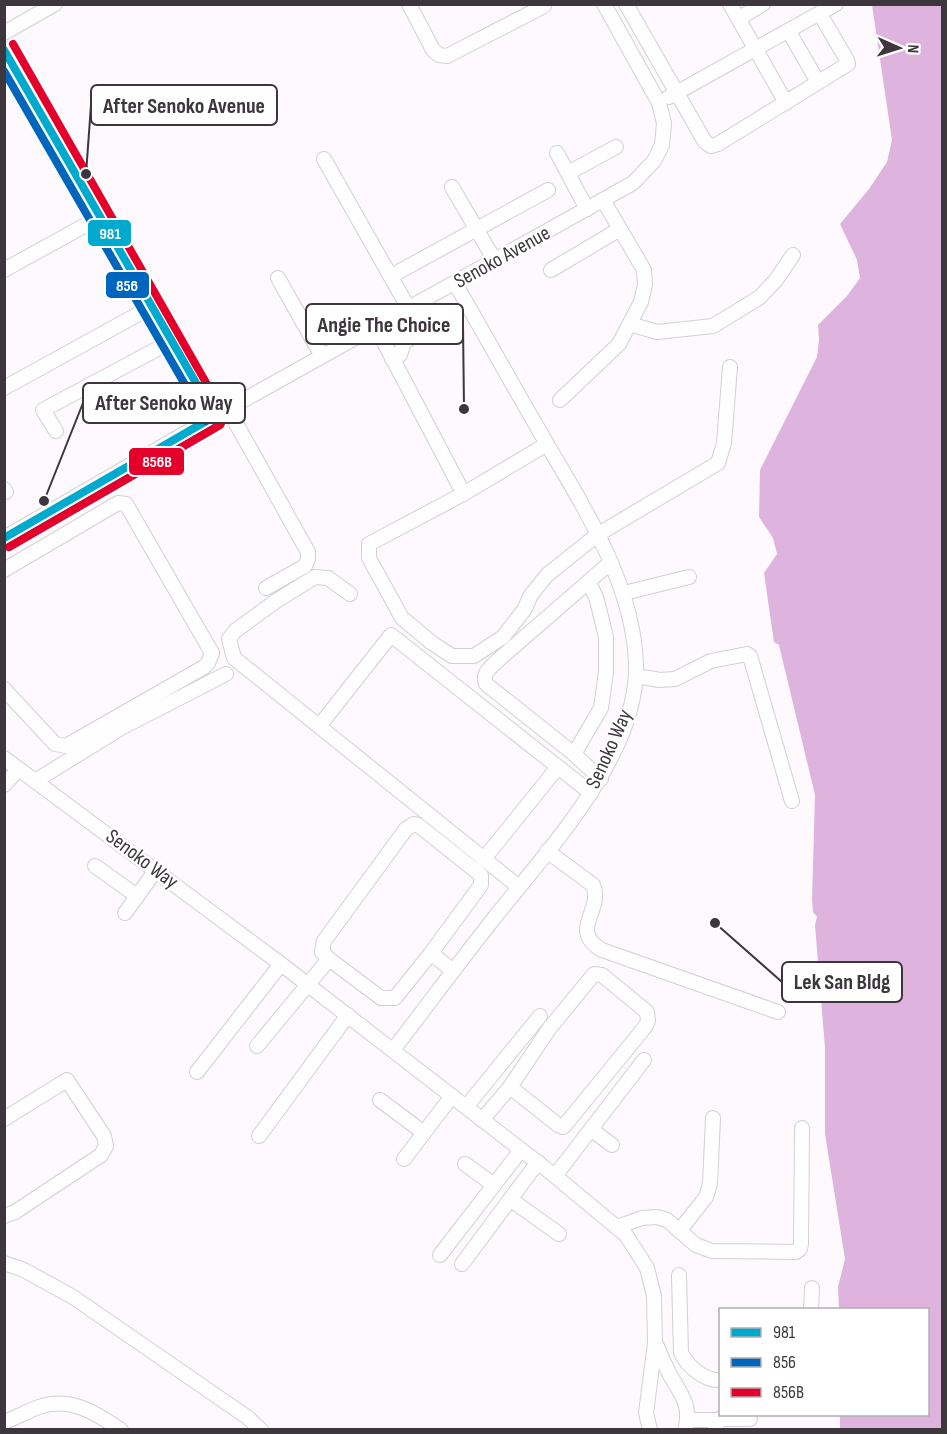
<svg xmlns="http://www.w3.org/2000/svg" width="947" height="1434" font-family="'Sofia Sans Condensed',sans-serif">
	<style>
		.water { fill: #deb4de }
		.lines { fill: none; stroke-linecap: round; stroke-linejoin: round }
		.minor-casing { stroke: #d4cfd4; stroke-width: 16 }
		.minor { stroke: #fffeff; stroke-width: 14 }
		.bus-1-casing { stroke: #fff; stroke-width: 12 }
		.bus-2-casing { stroke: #fff; stroke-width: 12 }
		.bus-3-casing { stroke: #fff; stroke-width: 12 }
		.bus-1 { stroke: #00a9ce; stroke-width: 8 }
		.bus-2 { stroke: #0065bd; stroke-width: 8 }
		.bus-3 { stroke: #e4002b; stroke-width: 8 }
		.labels { text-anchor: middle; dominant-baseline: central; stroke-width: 5; stroke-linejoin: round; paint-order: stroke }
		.street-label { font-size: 21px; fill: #3d363d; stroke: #fff }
		.leader { fill: none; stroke: #3d363d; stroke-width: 2 }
		.callout-dot { fill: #3d363d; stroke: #fff; stroke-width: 2 }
		.callout { fill: #fff; stroke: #3d363d; stroke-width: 2 }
		.callout-label { font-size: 22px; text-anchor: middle; font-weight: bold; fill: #3d363d }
		.line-badge { stroke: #fff; stroke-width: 2 }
		.badge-label { font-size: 16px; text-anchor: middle; font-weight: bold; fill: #fff }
	</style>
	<rect width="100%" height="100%" fill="#fdf9fd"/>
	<!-- water -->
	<path class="water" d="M872,5H942V1429H840V1415L928,1414V1310L839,1309L838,1287L845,1259L825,1134V1048L815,925L817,917L813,912L812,900L815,795L779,645L774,642L764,573L777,554L773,538L759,517L760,470L817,357L819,340L818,325L847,296L860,278L857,260L840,224L869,189L887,162L892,140Z"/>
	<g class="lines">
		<!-- minor casing -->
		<g class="minor-casing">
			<g id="minor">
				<path d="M409,4L433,50L439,55L447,56L544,6"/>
				<path d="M626,4L705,142L711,146L718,144L848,64L847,60L820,14"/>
				<path d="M730,4L786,103"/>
				<path d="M738,19L763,4"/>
				<path d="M789,32L818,82"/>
				<path d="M4,33L55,4"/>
				<path d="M4,49L215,416"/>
				<path d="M669,97L836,4"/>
				<path d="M557,153L587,209"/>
				<path d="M324,159L409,309"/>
				<path d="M568,173L616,147"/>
				<path d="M452,187L495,261"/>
				<path d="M4,270L102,216"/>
				<path d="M551,270L620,229"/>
				<path d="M391,276L548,190"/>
				<path d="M278,278L322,356"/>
				<path d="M630,324L657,332L713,326L760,297L776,280L793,255"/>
				<path d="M376,327L459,485"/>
				<path d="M392,359L400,355L404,342L438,323"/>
				<path d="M4,388L153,306"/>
				<path d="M560,400L619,344L641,302L645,285L644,270L603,200"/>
				<path d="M228,409L308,552V559L305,566L266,588"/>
				<path d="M56,431L43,410L172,341"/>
				<path d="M547,444L465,493L369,544V558L402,618L432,643L452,656H474L503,637L524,610L531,595L547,575L597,535L718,463L724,443L730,367"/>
				<path d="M4,489L6,492"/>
				<path d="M4,538L215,416L633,183L654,161L662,145L664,123L659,103L604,4"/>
				<path d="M4,570L118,503L126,504L212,653L208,663L204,667L66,746L55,744L4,689"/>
				<path d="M589,582L597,600L606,637V672L601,708L574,754L601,779"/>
				<path d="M624,593L689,577"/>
				<path d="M350,594L328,578L315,577L276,601L235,631L229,639L234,658L519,887"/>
				<path d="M636,676L660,680L675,679L711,661L747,654L750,656L792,801"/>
				<path d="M320,725L391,635L591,793"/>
				<path d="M574,754L486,684C482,674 489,669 496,662L610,563"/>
				<path d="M4,758L281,964L555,1176L626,1235L647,1268L654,1296L655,1343L646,1413L650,1430"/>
				<path d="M35,781L121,728L226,674"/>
				<path d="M4,785L19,769"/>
				<path d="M547,851L593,885C604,910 568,930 602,950L778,1012"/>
				<path d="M483,860L558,767"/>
				<path d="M95,866L137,896"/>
				<path d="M125,913L156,870"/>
				<path d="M329,959L322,952L324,941L406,829L414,824L418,825L481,875V885L431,953"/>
				<path d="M257,1046L329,959L381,998H395L431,953L453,971"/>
				<path d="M393,1050C427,1006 460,961 495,917C548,850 638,755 636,665C634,586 586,511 547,444C516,391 486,337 455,283"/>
				<path d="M197,1072L281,964"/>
				<path d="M380,1100L424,1133"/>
				<path d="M466,1107L540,1016"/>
				<path d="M4,1119L67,1080L104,1136L106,1146L101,1155L15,1212L4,1216"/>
				<path d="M482,1120L510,1087L558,1125L563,1127L565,1125L645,1027L648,1021L647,1012L602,975L594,974L549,1029L510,1087"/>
				<path d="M592,1130L612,1145"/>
				<path d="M259,1136L348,1015"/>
				<path d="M404,1159L452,1096"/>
				<path d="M465,1164L494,1185"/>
				<path d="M555,1176L644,1060"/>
				<path d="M510,1199L559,1234"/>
				<path d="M617,1227L642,1218L657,1217L667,1220L696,1245L712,1251L796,1252L800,1249L801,1243L802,1128"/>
				<path d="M680,1230L706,1197L710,1184L713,1118"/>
				<path d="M440,1255L521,1150"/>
				<path d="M4,1263L24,1270L73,1297L247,1417L261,1430"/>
				<path d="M462,1264L538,1162"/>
				<path d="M679,1275L681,1353C688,1367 705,1381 720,1380"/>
				<path d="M811,1310L812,1288"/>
				<path d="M656,1344C660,1354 665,1365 670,1375C681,1394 692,1406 685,1430"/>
				<path d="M687,1420H717"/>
				<path d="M4,1422C16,1418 27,1411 39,1407C70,1396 96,1413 121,1430"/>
				<path d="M715,1430L719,1419H750"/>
			</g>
		</g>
		<!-- minor -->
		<use href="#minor" class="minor"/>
		<!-- bus-1 casing -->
		<g class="bus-1-casing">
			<g id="bus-1">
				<path d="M4,50L215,416"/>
				<path d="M4,538L215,416"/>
			</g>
		</g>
		<!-- bus-2 casing -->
		<g class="bus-2-casing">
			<g id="bus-2">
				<path d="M4,71L206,421"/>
				<path d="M9,547L220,425"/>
			</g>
		</g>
		<!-- bus-3 casing -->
		<g class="bus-3-casing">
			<path id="bus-3" d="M9,547L220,425L225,416L13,44"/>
		</g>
		<!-- bus-1 -->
		<use href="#bus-1" class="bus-1"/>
		<!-- bus-2 -->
		<use href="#bus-2" class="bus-2"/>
		<!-- bus-3 -->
		<use href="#bus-3" class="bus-3"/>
	</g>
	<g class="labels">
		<!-- street labels -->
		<g class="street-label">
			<text transform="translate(502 257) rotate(-29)">Senoko Avenue</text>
			<text transform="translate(609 749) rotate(-66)">Senoko Way</text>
			<text transform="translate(142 859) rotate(37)">Senoko Way</text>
		</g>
	</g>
	<!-- callouts -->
	<path class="leader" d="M86 174L91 105M464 409L463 324M44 501L83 403M715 923L782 982"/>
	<g class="callout-dot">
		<circle cx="86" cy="174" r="6"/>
		<circle cx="464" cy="409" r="6"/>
		<circle cx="44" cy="501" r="6"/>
		<circle cx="715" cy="923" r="6"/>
	</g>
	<g class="callout">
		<rect x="91" y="85" width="186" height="40" rx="6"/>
		<rect x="306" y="304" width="157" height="40" rx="6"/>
		<rect x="83" y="383" width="162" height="40" rx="6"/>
		<rect x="782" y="962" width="120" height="40" rx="6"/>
	</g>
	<g class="callout-label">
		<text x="184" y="113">After Senoko Avenue</text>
		<text x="384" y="332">Angie The Choice</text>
		<text x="164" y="410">After Senoko Way</text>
		<text x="842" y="989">Lek San Bldg</text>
	</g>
	<g class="line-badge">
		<rect x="87" y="219" width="45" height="28" rx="6" fill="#00a9ce"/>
		<rect x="105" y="271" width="45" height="28" rx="6" fill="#0065bd"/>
		<rect x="128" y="447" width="57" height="29" rx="6" fill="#e4002b"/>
	</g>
	<g class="badge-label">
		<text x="110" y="239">981</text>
		<text x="127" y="291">856</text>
		<text x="157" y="467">856B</text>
	</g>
	<!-- border -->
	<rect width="947" height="1434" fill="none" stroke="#3d363d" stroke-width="12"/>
	<!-- legend -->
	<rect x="719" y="1308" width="210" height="108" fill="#ffffff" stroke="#b1afb1" stroke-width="1.5"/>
	<rect x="731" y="1328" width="30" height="9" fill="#00a9ce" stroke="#b1afb1" stroke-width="1.5"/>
	<text x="773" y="1338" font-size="18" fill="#3d363d">981</text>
	<rect x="731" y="1358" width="30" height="9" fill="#0065bd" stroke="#b1afb1" stroke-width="1.5"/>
	<text x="773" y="1368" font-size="18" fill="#3d363d">856</text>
	<rect x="731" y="1388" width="30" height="9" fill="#e4002b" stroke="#b1afb1" stroke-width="1.5"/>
	<text x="773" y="1398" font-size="18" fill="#3d363d">856B</text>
	<!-- north arrow -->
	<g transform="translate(899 48) rotate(93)" stroke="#ffffff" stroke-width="4.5" paint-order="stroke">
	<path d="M0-4.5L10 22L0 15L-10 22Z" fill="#3d363d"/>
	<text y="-9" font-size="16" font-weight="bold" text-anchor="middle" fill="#3d363d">N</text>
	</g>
</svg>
